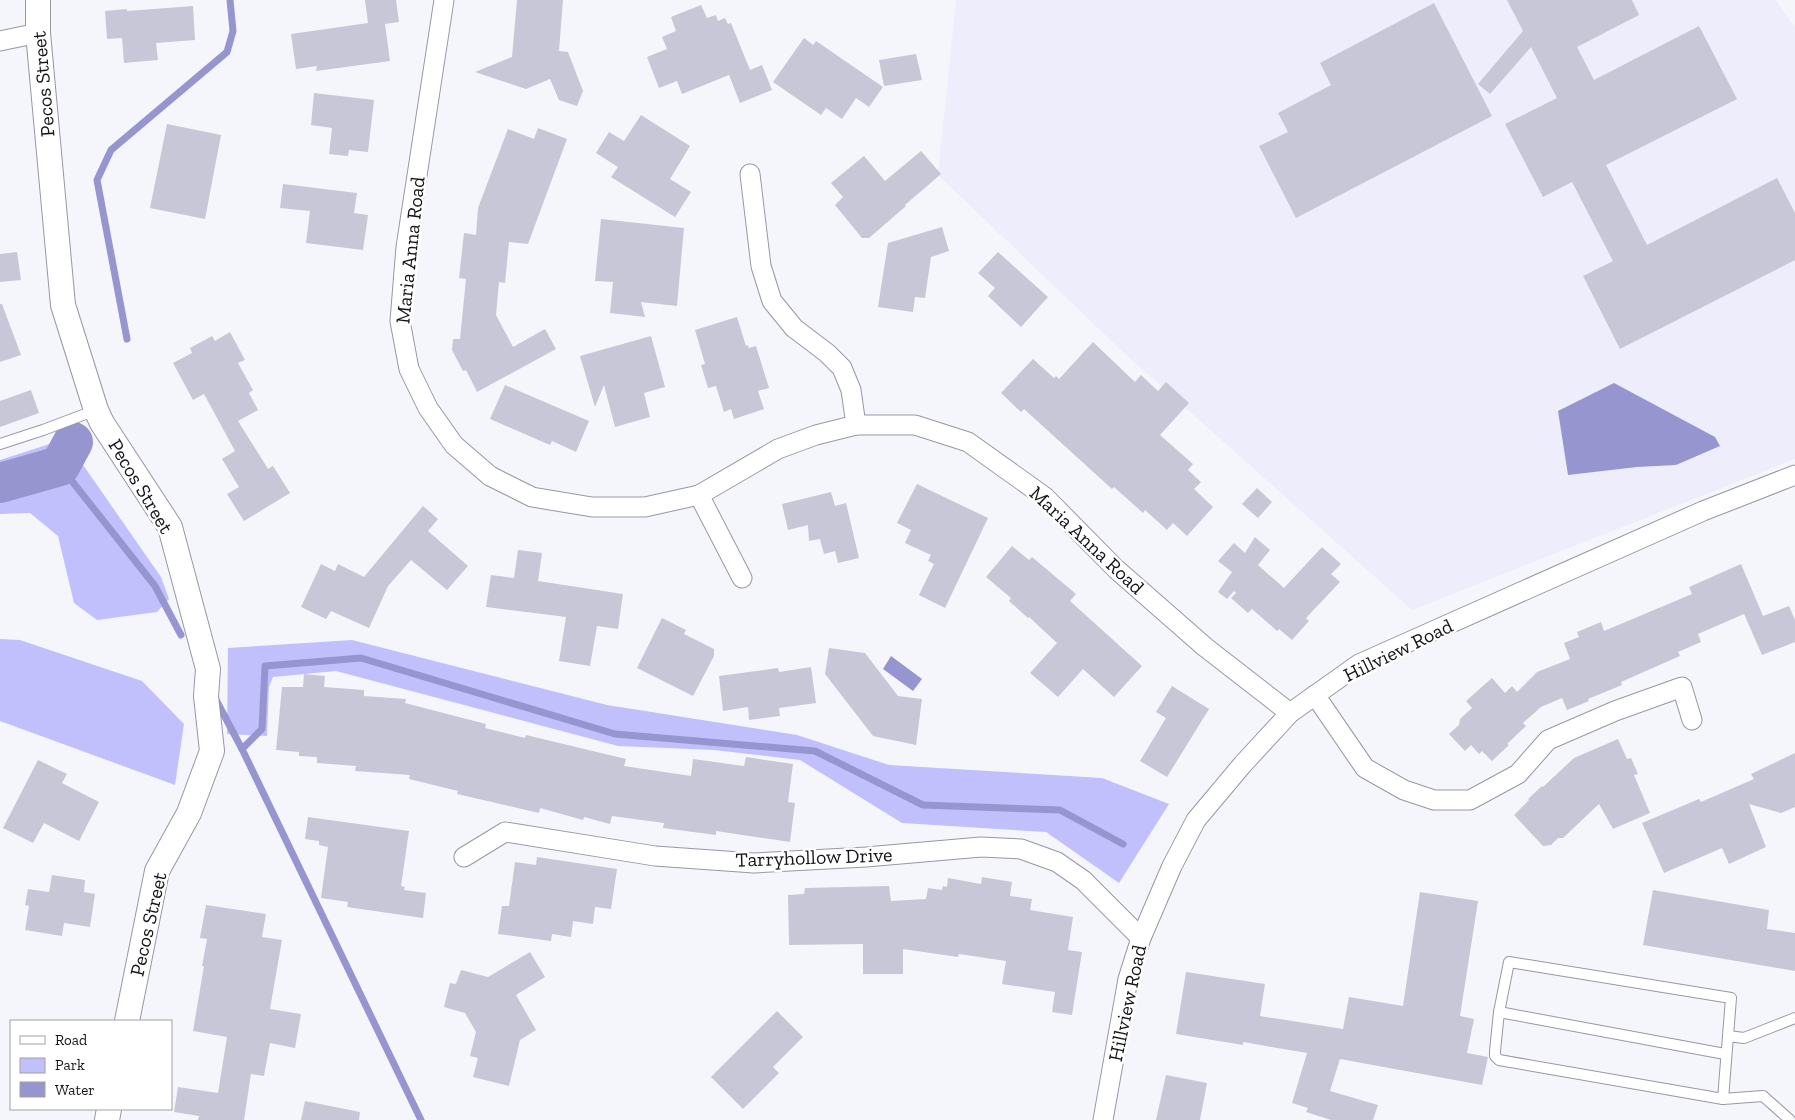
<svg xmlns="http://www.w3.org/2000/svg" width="1795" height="1120" font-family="'Zilla Slab',serif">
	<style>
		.built { fill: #ededfc }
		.green { fill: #c1c0fc }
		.water { fill: #9695cf }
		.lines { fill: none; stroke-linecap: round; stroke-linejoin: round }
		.stream { stroke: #9695cf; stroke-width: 7 }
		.river { stroke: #9695cf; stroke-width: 40 }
		.building { fill: #c7c7d7 }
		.service-casing { stroke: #9797a7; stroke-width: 12 }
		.minor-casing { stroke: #9797a7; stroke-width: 21 }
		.tertiary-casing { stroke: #9797a7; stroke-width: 26 }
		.service { stroke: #fff; stroke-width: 10 }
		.minor { stroke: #fff; stroke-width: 19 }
		.tertiary { stroke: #fff; stroke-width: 24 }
		.labels { text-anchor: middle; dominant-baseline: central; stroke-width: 5; stroke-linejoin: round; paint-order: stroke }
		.street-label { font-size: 20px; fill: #141419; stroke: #fff }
	</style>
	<rect width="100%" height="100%" fill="#f5f6fc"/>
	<!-- built -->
	<path class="built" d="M956,0H1776L1795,28V459L1412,610L1125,354L938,175Z"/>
	<!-- green -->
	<g class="green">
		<path d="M65,439L161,577L169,599L157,612L97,620L74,603L58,536L30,513L0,514V460Z"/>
		<path d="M0,639L20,640L142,681L184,724L175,785L0,721Z"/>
		<path d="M352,640L607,705L797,735L889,765L1102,778L1169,804L1119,883L1046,832L902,823L800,760L714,750L618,746L336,671L273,677L269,687L267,736L227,734L228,648Z"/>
	</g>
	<!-- water -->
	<g class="water">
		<path d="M1614,383L1715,437L1720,446L1676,465L1637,467L1568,475L1558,411Z"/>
		<path d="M891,656L922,679L913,691L883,669Z"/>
	</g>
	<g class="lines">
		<!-- stream -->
		<g class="stream">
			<path d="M127,339L97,180L111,150L227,52L233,31L230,0"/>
			<path d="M60,466L155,586L181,635"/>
			<path d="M215,698L242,749L262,729L265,666L361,658L615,734L815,751L923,805L1060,810L1123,844"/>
			<path d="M242,749L421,1120"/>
		</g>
		<!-- river -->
		<path class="river" d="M0,483L60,466L73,442"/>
	</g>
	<!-- building -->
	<g class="building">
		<path d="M365,0H396L399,22L385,24L390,61L316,71L317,66L296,69L291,34L368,23Z"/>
		<path d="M517,0H563L559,51L568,52L583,91L577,106L559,100L550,79L526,89L475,72L512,57Z"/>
		<path d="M1507,0H1632L1639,15L1577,47L1594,80L1699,26L1737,99L1606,165L1647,245L1777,178L1795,213V260L1620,349L1583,276L1613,261L1572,182L1543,197L1505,124L1557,98L1531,47L1490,94L1478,84L1523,31Z"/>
		<path d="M1434,3L1492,116L1296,218L1259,146L1288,132L1278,113L1331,85L1320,63Z"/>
		<path d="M701,5L707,18L716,15L718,21L725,18L728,24L731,23L750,70L762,65L772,90L740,103L729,75L682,94L677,81L659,88L647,57L667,49L662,37L676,31L671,17Z"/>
		<path d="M193,6L195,40L156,43L158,60L124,63L122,38L107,39L105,11L127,9V11Z"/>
		<path d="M804,38L813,45L816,41L883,87L869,107L856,98L842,119L826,108L821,115L773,82Z"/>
		<path d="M916,54L922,80L884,86L879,60Z"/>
		<path d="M314,93L374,100L368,152L349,150L348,156L329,154L332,128L311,125Z"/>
		<path d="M641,115L690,146L670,179L691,192L675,217L611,177L618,167L596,153L609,132L624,141Z"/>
		<path d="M167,124L221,135L205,219L150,208Z"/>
		<path d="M538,128L567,139L528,244L509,242L505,283L499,282L496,315L513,347L545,329L556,349L477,392L466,370L463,371L452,350L453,339H460L466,279L459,278L464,233L476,235L478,208L508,129L534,139Z"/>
		<path d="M921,151L941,174L905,205L906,206L869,238H862L835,205L843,197L831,183L864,156L885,181Z"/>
		<path d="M283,184L357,193L354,213L368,215L363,250L306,243L310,211L280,208Z"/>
		<path d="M601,219L684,228L677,306L641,302L645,317L610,313L613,282L595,281Z"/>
		<path d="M942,227L949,251L931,257L925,298L915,297L913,312L878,307L888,243Z"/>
		<path d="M17,252L21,280L0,282V254Z"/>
		<path d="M998,252L1048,297L1021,327L988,296L995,288L978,273Z"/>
		<path d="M0,304H2L21,355L0,362Z"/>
		<path d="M737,317L746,346L748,345L749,348L756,346L769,388L758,391L764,409L734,419L731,409L724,412L716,386L708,388L701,365L705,364L695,330Z"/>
		<path d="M230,332L245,360L238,363L253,390L249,393L258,410L238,421L268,469L273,466L290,493L244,521L227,494L239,487L222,459L235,451L204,394L193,400L173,363L192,353L190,348L212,336L215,341Z"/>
		<path d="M651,336L665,387L644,393L650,417L615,427L604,385L595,407L580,356Z"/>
		<path d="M1093,342L1135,382L1141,375L1158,391L1166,382L1189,403L1160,435L1193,464L1188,470L1201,482L1194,489L1213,507L1187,536L1173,523L1167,530L1145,510L1143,513L1114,487L1112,489L1024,409L1021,412L1001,393L1033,359L1054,378L1056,376L1059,379Z"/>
		<path d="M505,385L589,421L576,452L552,441L550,445L490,419Z"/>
		<path d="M31,390L39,413L0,427V401Z"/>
		<path d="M917,484L988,518L945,608L919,595L934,564L928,561L931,555L905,543L911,530L897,523Z"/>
		<path d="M1257,488L1272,502L1258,518L1242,504Z"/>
		<path d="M831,492L835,506L846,503L859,558L838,563L835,551L824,554L820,539L809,541L808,525L788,530L782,504Z"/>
		<path d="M423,506L438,519L428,531L468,566L447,590L411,560L388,586L369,628L331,611L326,619L301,607L321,564L335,571L338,564L364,577Z"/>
		<path d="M1255,537L1270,550L1258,565L1284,588L1322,547L1341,564L1331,574L1340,582L1306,618L1309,621L1292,640L1279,629L1277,631L1252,609L1248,613L1231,598L1236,593L1234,591L1227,599L1218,592L1232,572L1218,561L1234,543L1245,553Z"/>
		<path d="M1012,546L1029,560L1032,557L1076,594L1070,601L1142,666L1114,697L1083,669L1058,697L1030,673L1057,643L1029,617L1028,618L1009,601L1011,598L986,577Z"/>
		<path d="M518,550L542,553L538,581L623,594L618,629L597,626L590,666L559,661L566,617L486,607L491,575L514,578Z"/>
		<path d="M1741,564L1763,616L1789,606L1795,620V642L1762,655L1744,614L1698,634L1701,642L1678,652L1680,656L1621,682L1622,685L1588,699L1589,701L1567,710L1562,698L1541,707L1523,723L1526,726L1507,744L1509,745L1492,761L1482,751L1479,754L1471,745L1465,751L1449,734L1459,725L1460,719L1472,708L1466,701L1492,678L1505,693L1512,686L1517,692L1537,672L1570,659L1564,643L1579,637L1577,632L1601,622L1604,631L1692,594L1689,587Z"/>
		<path d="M662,618L686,630L684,634L714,649V656L693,696L637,668Z"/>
		<path d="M829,648L865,653L898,696L922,699L916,745L873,736L825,674Z"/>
		<path d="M811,667L816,703L779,708L780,716L749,720L748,707L723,711L719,676L778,668L779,672Z"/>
		<path d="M304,674L325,676L324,687L364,690V696L406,699L405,703L486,724L485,728L525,738L526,735L626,759L624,766L691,776L693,759L744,766L746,757L793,764L788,802L795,803L790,842L716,831V835L663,828L664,823L612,816L610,824L584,817L583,820L540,808L539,813L457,794L458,791L409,779L410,775L355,771L356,766L317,763V757L299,756V752L276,750L282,687H303Z"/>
		<path d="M1172,686L1209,709L1167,777L1140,761L1166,718L1156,712Z"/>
		<path d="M1618,739L1627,759L1631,758L1638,774L1634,775L1650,813L1613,829L1599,804L1563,838H1558L1551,845L1543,846L1514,815L1529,800L1528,799L1542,786L1543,787L1574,758Z"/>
		<path d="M1795,753V807L1781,813L1749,804L1766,847L1729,864L1722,848L1664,873L1642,823L1699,799L1701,802L1754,779L1751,774Z"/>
		<path d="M38,760L67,774L62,783L99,802L79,841L44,823L33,843L3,828Z"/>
		<path d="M308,817L409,831L401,886L405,887L404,890L426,893L423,918L347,907L348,902L321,898L328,847L319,845V841L305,839Z"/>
		<path d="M537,857L617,869L611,909L595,907L593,924L573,921L571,937L552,934L551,941L498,934L502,906H509L515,862L536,865Z"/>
		<path d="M52,875L85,880L84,892L95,894L90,927L64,923L62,936L25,930L29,906L25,905L28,889L49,892Z"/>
		<path d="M982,877L1012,882L1010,896L1032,899L1030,910L1073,917L1068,950L1082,952L1072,1015L1052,1012L1055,992L1002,984L1006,961L959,954L958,957L903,949V974H863V944L789,945L788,895L804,894L805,888L889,886L891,901L926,899L928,888L942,890L943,886L947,887L948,878L981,884Z"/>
		<path d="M1653,890L1769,910L1767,929L1795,933V971L1643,945Z"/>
		<path d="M1420,892L1478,901L1460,1016L1474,1019L1467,1053L1488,1057L1482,1085L1340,1059L1330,1091L1378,1105L1373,1120H1331L1306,1112L1308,1108L1292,1103L1307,1053L1243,1042V1045L1176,1034L1186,972L1265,984L1260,1016L1343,1029L1349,997L1403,1006Z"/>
		<path d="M206,905L266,914L262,937L282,940L270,1009L301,1014L295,1048L270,1043L264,1076L251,1074L244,1120H198L199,1116L174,1112L178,1087L218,1093L227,1037L193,1031L204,966H202L207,939L200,938Z"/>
		<path d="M530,952L545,977L516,995L536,1030L520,1040L509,1086L473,1077L478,1058L470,1056L476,1032L465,1013L444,1007L450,983L456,984L461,970L488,977Z"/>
		<path d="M777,1011L803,1037L773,1067L779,1073L743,1109L711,1077Z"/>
		<path d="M1166,1075L1207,1083L1200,1120H1156Z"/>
		<path d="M305,1101L360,1112L359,1120H301Z"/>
	</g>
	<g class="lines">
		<!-- service casing -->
		<g class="service-casing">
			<g id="service">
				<path d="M0,444L43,430L96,410"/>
				<path d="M1499,1012L1725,1054"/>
				<path d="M1723,1099L1499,1060L1495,1056V1051L1499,1012L1509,962L1731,998L1728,1036"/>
				<path d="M1790,1120L1763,1096L1723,1099L1728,1036L1744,1038L1795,1018"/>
			</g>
		</g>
		<!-- minor casing -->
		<g class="minor-casing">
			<g id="minor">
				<path d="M444,0L406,247L400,321L409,369L428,408L454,445L490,476L532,497L592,507H645L699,495L778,449L816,435L856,425H915L968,442L1045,497L1116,569L1205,647L1290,713"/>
				<path d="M0,41L38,33"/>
				<path d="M750,174L761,266L772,301L794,328L827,353L842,368L851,390L856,425"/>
				<path d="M699,495L742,578"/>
				<path d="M1315,695L1365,768L1404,790L1434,800H1470L1518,774L1548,740L1615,711L1682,687L1692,720"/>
				<path d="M464,857L505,832L655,856L754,863L866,857L981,847L1021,849L1057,862L1083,880L1141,938"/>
				<path d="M1103,1120L1128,979L1141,938L1172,866L1196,820L1243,764L1290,713L1359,664L1703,511L1795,475"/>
			</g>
		</g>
		<!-- tertiary casing -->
		<g class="tertiary-casing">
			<g id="tertiary">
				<path d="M38,0V33L63,305L96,410L102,423L170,527L208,669L206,696L212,751L189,813L157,871L127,1021"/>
				<path d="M107,1120L109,1109"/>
			</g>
		</g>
		<!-- service -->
		<use href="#service" class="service"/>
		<!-- minor -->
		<use href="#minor" class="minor"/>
		<!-- tertiary -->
		<use href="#tertiary" class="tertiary"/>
	</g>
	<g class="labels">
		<!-- street labels -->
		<g class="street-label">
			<text transform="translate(43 84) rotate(-95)">Pecos Street</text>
			<text transform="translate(410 250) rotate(-84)">Maria Anna Road</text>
			<text transform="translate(141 486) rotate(59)">Pecos Street</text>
			<text transform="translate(1087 540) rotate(43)">Maria Anna Road</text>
			<text transform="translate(1398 650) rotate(-26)">Hillview Road</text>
			<text transform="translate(814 857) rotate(-2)">Tarryhollow Drive</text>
			<text transform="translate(148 924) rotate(-77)">Pecos Street</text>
			<text transform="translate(1127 1003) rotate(-78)">Hillview Road</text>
		</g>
	</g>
	<!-- legend -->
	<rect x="10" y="1020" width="162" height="90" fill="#ffffff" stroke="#a1a1a3"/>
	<rect x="20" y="1036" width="25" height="8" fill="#ffffff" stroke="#a1a1a3"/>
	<text x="55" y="1045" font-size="15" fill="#141419">Road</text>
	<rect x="20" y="1058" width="25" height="15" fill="#c1c0fc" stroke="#a1a1a3"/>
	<text x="55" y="1070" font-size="15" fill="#141419">Park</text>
	<rect x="20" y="1082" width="25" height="15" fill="#9695cf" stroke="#a1a1a3"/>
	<text x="55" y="1095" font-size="15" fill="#141419">Water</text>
</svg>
